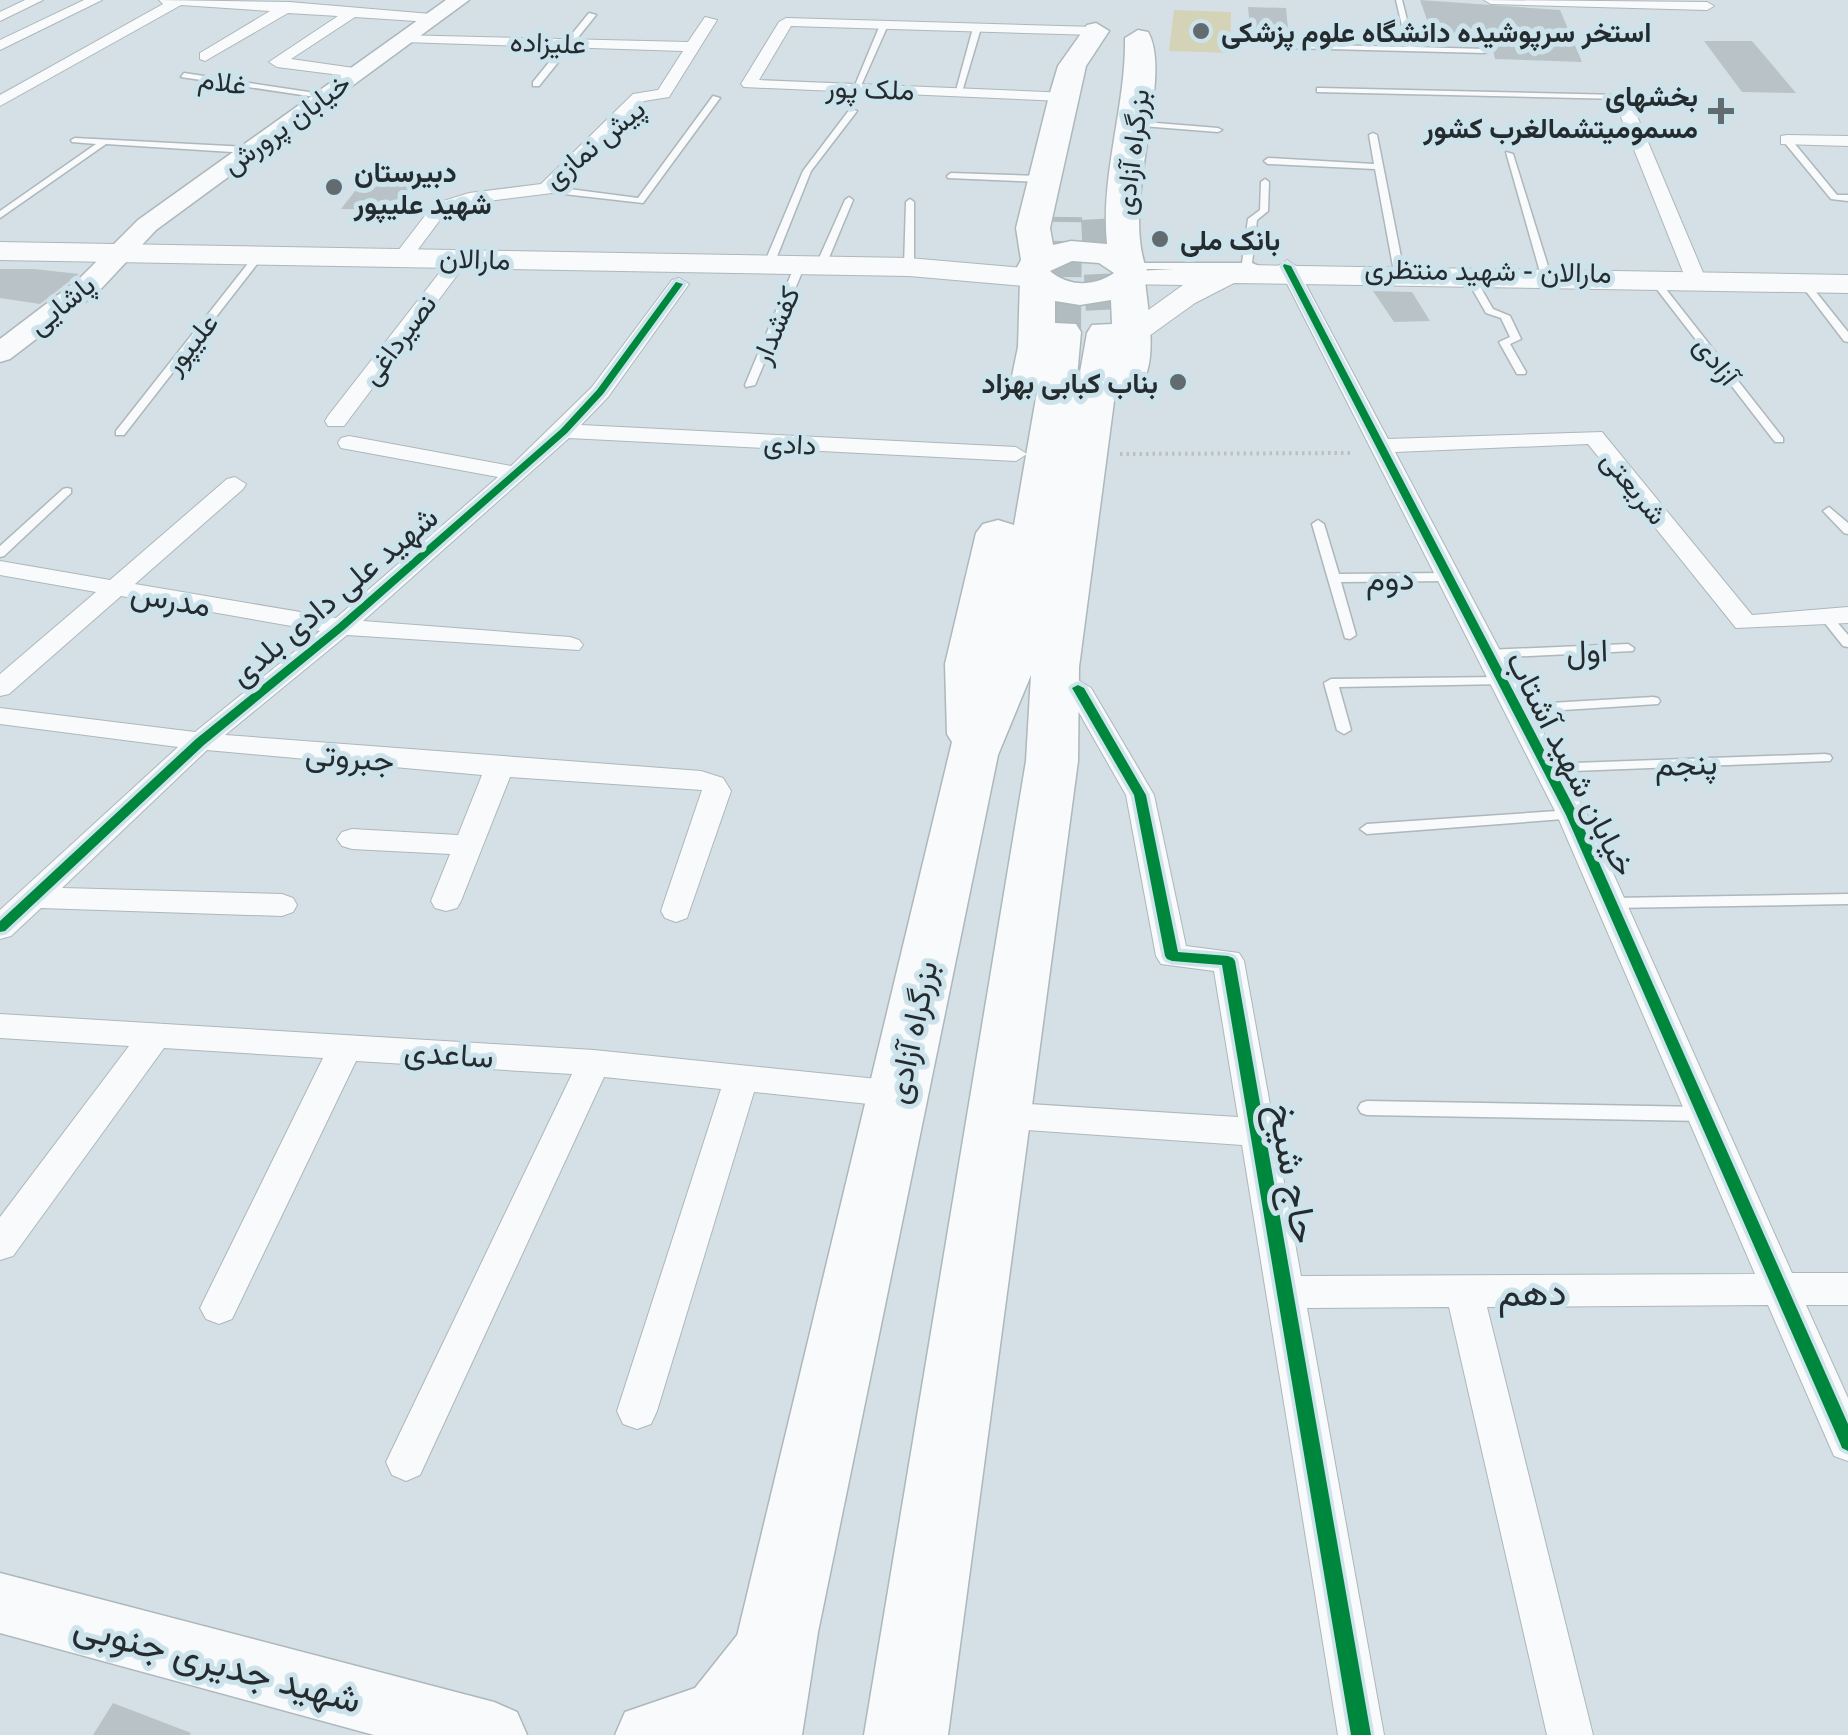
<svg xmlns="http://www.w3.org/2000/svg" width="1848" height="1735" font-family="'IBM Plex Sans',Vazirmatn,sans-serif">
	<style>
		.green { fill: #d4d3b7 }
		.building { fill: #b9c3c7 }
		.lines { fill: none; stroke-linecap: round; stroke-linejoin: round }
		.highway-tunnel { stroke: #b1bcc1; stroke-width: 36; stroke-dasharray: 36 19; stroke-linecap: butt }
		.lane-casing { stroke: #aeb7bb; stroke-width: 3 }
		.street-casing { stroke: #aeb7bb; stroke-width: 2 }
		.secondary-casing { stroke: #aeb7bb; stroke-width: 3 }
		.primary-casing { stroke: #aeb7bb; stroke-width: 2 }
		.highway-casing { stroke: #aeb7bb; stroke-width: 3 }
		.path { stroke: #bbc0c1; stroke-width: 4; stroke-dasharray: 2.5 4; stroke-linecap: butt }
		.lane { fill: #f9fafb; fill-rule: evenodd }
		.street { fill: #f9fafb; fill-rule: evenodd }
		.secondary { fill: #f9fafb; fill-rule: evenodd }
		.primary { fill: #f9fafb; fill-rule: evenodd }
		.highway { fill: #f9fafb; fill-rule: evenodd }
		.cycleway-casing { stroke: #cde3ec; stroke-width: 7 }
		.cycleway { fill: #00873e; fill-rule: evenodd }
		.poi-dot { fill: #626b6f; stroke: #cde3ec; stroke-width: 4 }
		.labels { text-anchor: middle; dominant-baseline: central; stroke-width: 10; stroke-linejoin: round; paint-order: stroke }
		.far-poi-label { font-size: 28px; font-weight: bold; fill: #242c30; stroke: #cde3ec; text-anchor: start }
		.far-street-label { font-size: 28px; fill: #242c30; stroke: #cde3ec }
		.street-label { font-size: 32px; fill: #242c30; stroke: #cde3ec }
		.near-street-label { font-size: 38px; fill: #242c30; stroke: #cde3ec }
	</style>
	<rect width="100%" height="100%" fill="#d4e0e5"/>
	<!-- green -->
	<path class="green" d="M1174,10L1231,12L1230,53L1169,51Z"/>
	<!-- building -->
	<g class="building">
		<path d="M1420,0L1560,10L1582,62L1495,59L1490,39L1433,37Z"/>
		<path d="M1248,7L1286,8L1289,39L1251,38Z"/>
		<path d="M1704,41H1752L1796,93L1742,92Z"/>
		<path d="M369,173L420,174L394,210L341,209Z"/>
		<path d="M0,269H34L79,274L40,304L0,298Z"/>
		<path d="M1373,291L1412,292L1430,321L1394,322Z"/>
		<path d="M113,1703L191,1733L190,1735H93Z"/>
	</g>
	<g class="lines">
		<!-- highway-tunnel -->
		<g class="highway-tunnel">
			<path d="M1099,219L1105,333"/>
			<path d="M1063,332L1064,217"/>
		</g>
		<!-- lane casing -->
		<g class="lane-casing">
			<g id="lane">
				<path d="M1396,0H1402L1414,47L1485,49L1489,51L1485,53L1289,48L1285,46L1289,44L1407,47Z"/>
				<path d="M589,13L596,15L539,86H533V82Z"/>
				<path d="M884,23L888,25L860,88L853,90L880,25Z"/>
				<path d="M977,26L981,28L962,92L955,94L973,28Z"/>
				<path d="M184,73L322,94L326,96L322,98L181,77Z"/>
				<path d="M1320,88L1621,95L1625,97L1621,99L1317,92V88Z"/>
				<path d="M713,96L720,98L643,203L546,192L542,189L546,186L638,198Z"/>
				<path d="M850,109L857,111L811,171L774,264L766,266L764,264L803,171Z"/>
				<path d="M1132,121L1218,128L1222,130L1218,132L1129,125L1128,123Z"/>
				<path d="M1373,133L1377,135L1405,277L1400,280L1395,277L1375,169L1268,164L1264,161L1268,158L1374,164L1369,135Z"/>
				<path d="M75,138L248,147L252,150L248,153L106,144L0,218V211L96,144L72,142L71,140Z"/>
				<path d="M1784,138H1790L1837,195H1848V201L1831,199L1784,142Z"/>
				<path d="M1506,152L1513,154L1552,279L1550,281L1542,279Z"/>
				<path d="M951,173L1042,176L1046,179L1042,182L948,178L947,176Z"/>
				<path d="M1265,179L1269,182L1268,211L1257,220L1252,263L1259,266L1251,269L1249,273H1243L1242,269H1129L1124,266L1129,263H1242L1248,219L1260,210L1261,182Z"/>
				<path d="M849,197L853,200L826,265L818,267L816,265L845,200Z"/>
				<path d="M910,199L914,202V267L909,270L904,267L906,202Z"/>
				<path d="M257,252L265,254L124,435H116V431Z"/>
				<path d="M800,262L805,265L755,385L746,387L745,385L795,265Z"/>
				<path d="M1468,276H1474L1493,309L1510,316L1521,339L1510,344L1526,372L1525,374H1517L1499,342L1510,337L1501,318L1486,313L1466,278Z"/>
				<path d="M1652,279H1658L1783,438V442H1775L1652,283Z"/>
				<path d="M1802,282H1808L1848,332V342L1844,341L1802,286Z"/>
				<path d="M67,488L71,489V493L4,556L0,557V546L63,489Z"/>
				<path d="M1829,507L1848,523V534L1844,533L1825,513L1823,511Z"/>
				<path d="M1318,520L1324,524L1339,574L1447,573L1453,577L1447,581L1341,582L1356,635L1350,639L1345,638L1312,524Z"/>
				<path d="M1826,613L1830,614L1848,635V647L1843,646L1820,617Z"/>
				<path d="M1628,644L1634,648L1633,651L1486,658L1479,654L1486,650Z"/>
				<path d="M1500,677L1505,678L1507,681L1505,684L1339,687L1351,730L1344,734L1337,730L1324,683L1331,679Z"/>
				<path d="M1653,697L1658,698L1660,701L1658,704L1514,713L1507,709L1514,705Z"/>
				<path d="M1825,754L1830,755L1832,758L1830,761L1547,772L1540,768L1547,764Z"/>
				<path d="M1572,810L1579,815L1577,818L1367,834L1360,829L1367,824Z"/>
				<path d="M1848,894V904L1611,908L1603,903L1611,898Z"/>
				<path d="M1367,1101L1703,1107L1709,1109L1712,1114L1709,1119L1703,1121L1367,1115L1361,1113L1358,1108L1361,1103Z"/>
			</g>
		</g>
		<!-- street casing -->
		<g class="street-casing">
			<g id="street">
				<path d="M25,0H43L0,21V12Z"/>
				<path d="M84,0H102L0,50V40Z"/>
				<path d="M159,0L289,2L431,14L438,18L431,22L355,17L291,59L361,69L364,72L356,77L277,67L269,62L338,16L288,13L205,61L200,59V53L270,11L181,5L0,106V95L163,4Z"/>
				<path d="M1484,0L1707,2L1714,6L1707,10L1491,4Z"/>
				<path d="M705,17L717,20L669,97L644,101L552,193L472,203L446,212L410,260H396L394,256L434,204L469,193L541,184L633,94L658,90L683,51L404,42L397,38L399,35L688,42Z"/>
				<path d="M786,18L1096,27L1103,31L1096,35L791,26L759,80L1069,93V99L1063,101L744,87L741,84L779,22Z"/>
				<path d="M1615,94L1629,97L1707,282L1704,286L1697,288L1687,282L1613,97Z"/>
				<path d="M1787,135L1848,136V146L1781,144V136Z"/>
				<path d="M461,252L470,258L344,426H328L325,421L328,416L454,254Z"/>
				<path d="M1287,260L1296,266L1388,439L1602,432L1752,615L1848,607V623L1736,628L1588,444L1395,452L1587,815L1792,1273H1848V1305H1806L1848,1398V1461L1834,1456L1768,1305L1487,1307L1593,1735H1547L1449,1307L1307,1308L1384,1735H1338L1242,1145L998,1128L986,1124L981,1115L986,1106L998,1102L1238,1117L1214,971L1161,964L1156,956L1126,795L1065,688L1078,680L1091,688L1154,795L1186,946L1239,953L1244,961L1301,1276L1755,1274L1557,815L1278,266Z"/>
				<path d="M679,278L689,284L608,397L581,425L1016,447L1027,454L1016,461L569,438L363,621L570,637L579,640L583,645L579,650L347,635L225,735L701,771L723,778L731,791L687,918L676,922L665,918L661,911L702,790L510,777L461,901L457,908L446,911L435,908L431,901L450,854L352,849L342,846L337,839L342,832L352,829L458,835L482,775L207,750L62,888L282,894L293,898L297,905L293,912L282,916L41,908L11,936L0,939V910L178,747L0,724V708L195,732L320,631L121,596L9,694L0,696V674L96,592L0,575V561L110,580L227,479L235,477L246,484L243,489L135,584L336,618L498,477L341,448L338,443L341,438L349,436L511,466L592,387L672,280Z"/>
				<path d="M0,1014L594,1050L897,1081L909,1085L914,1094L909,1103L897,1107L754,1092L657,1411L651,1424L637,1429L623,1424L617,1411L721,1089L604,1077L420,1475L406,1481L392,1475L386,1462L572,1074L356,1061L232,1319L219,1324L206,1319L200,1308L323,1058L164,1048L13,1256L0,1260V1217L129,1046L0,1038Z"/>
			</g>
		</g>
		<!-- secondary casing -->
		<g class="secondary-casing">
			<g id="secondary">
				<path d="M446,0H469L156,230L99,291L10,359L0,362V339L79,279L138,220Z"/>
				<path d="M0,1573L494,1702L517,1712L527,1735H374L0,1633Z"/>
				<path d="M760,1625L782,1634L792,1656L782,1678L739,1735H615L625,1712L695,1688L738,1634Z"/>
			</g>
		</g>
		<!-- primary casing -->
		<g class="primary-casing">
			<g id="primary">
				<path d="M0,242L909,258L1036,269L1047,272L1051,278L1047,284L1036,287L909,276L0,260Z"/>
				<path d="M1247,265L1848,275V293L1234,283L1195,303L1142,341H1120L1115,334L1183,285L1119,284L1115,278L1119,272Z"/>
			</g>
		</g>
		<!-- highway casing -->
		<g class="highway-casing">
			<path id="highway" d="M1096,23L1109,31L1086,66L1050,228L1053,245L1071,241L1107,244C1100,175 1126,107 1125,38L1138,30L1148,32C1175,78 1117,209 1149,275L1145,281C1148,310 1158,360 1141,385L1116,386L1079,667L1078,761L948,1735H864L1026,761L1031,675L998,755L818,1632L802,1735H718L738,1632L952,742L947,734L945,664L976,533L983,524L998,520L1014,525L1038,386L1017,384L1012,376L1018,347L1020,279L1015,271L1021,260L1016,228L1049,96L1058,66L1087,25ZM1072,261L1099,263L1114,273C1093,287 1069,287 1050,271ZM1111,300L1112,324L1092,325L1087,333L1075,400L1081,332L1076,324L1055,323V301L1080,305Z"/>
		</g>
		<!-- path -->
		<path class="path" d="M1120,454L1353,453"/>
		<!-- lane -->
		<use href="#lane" class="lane"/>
		<!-- street -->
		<use href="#street" class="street"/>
		<!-- secondary -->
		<use href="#secondary" class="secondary"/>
		<!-- primary -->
		<use href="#primary" class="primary"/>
		<!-- highway -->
		<use href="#highway" class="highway"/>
		<!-- cycleway casing -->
		<g class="cycleway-casing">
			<g id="cycleway">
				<path d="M1284,264L1291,266L1578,815L1848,1424V1451L1842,1448L1840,1443L1566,815L1283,266Z"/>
				<path d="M676,282L683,284L603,394L567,433L345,629L204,745L5,931L0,932V921L196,739L337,625L561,429L597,390Z"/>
				<path d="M1078,685L1084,688L1146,795L1178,952L1228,956L1233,958L1235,961L1371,1735H1351L1222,965L1172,961L1167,959L1165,956L1134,795L1072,688Z"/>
			</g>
		</g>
		<!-- cycleway -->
		<use href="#cycleway" class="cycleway"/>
	</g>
	<!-- markers -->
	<g class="poi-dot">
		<circle cx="1201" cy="31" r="10"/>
		<path d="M1716 96h10v10h10v10h-10v10h-10v-10h-10v-10h10z"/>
		<circle cx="334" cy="187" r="10"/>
		<circle cx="1160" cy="239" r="10"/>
		<circle cx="1178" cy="382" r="10"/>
	</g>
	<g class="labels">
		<!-- far-poi labels -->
		<g class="far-poi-label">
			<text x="1221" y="31">استخر سرپوشیده دانشگاه علوم پزشکی</text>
			<text x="1698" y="95" text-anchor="end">بخشهای<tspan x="1698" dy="32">مسمومیتشمالغرب کشور</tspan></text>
			<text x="354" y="171">دبیرستان<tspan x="354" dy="32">شهید علیپور</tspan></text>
			<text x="1180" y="239">بانک ملی</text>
			<text x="1158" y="382" text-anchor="end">بناب کبابی بهزاد</text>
		</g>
		<!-- far-street labels -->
		<g class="far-street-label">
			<text transform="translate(548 42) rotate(2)">علیزاده</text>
			<text transform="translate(223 81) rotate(9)">غلام</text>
			<text transform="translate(870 88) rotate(2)">ملک پور</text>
			<text transform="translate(286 123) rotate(-36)">خیابان پرورش</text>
			<text transform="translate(594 143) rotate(-40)">پیش نمازی</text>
			<text transform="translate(1131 152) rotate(-83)">بزرگراه آزادی</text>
			<text transform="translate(475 258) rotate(2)">مارالان</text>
			<text transform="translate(1488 270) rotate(1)">مارالان - شهید منتظری</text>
			<text transform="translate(61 304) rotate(-39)">پاشایی</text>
			<text transform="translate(775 325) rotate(-67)">کفشدار</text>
			<text transform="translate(398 339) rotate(-53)">نصیرداغی</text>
			<text transform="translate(190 343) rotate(-51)">علیپور</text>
			<text transform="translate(1717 360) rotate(52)">آزادی</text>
			<text transform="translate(790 443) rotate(3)">دادی</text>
			<text transform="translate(1635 487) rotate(51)">شریعتی</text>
		</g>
		<!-- street labels -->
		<g class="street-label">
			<text transform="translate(1390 578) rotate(-1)">دوم</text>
			<text transform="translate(333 595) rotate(-40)">شهید علی دادی بلدی</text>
			<text transform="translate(171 598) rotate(10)">مدرس</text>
			<text transform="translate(1587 650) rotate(-2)">اول</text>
			<text transform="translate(350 756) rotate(5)">جبروتی</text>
			<text transform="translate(1572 763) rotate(63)">خیابان شهید آشتاب</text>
			<text transform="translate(1686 763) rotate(-2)">پنجم</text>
			<text transform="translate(911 1032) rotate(-78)">بزرگراه آزادی</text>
			<text transform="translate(449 1053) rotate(4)">ساعدی</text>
		</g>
		<!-- near-street labels -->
		<g class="near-street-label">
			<text transform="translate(1295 1173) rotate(80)">حاج شیخ</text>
			<text transform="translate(1532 1291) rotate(-1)">دهم</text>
			<text transform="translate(218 1661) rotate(15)">شهید جدیری جنوبی</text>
		</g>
	</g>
</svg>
